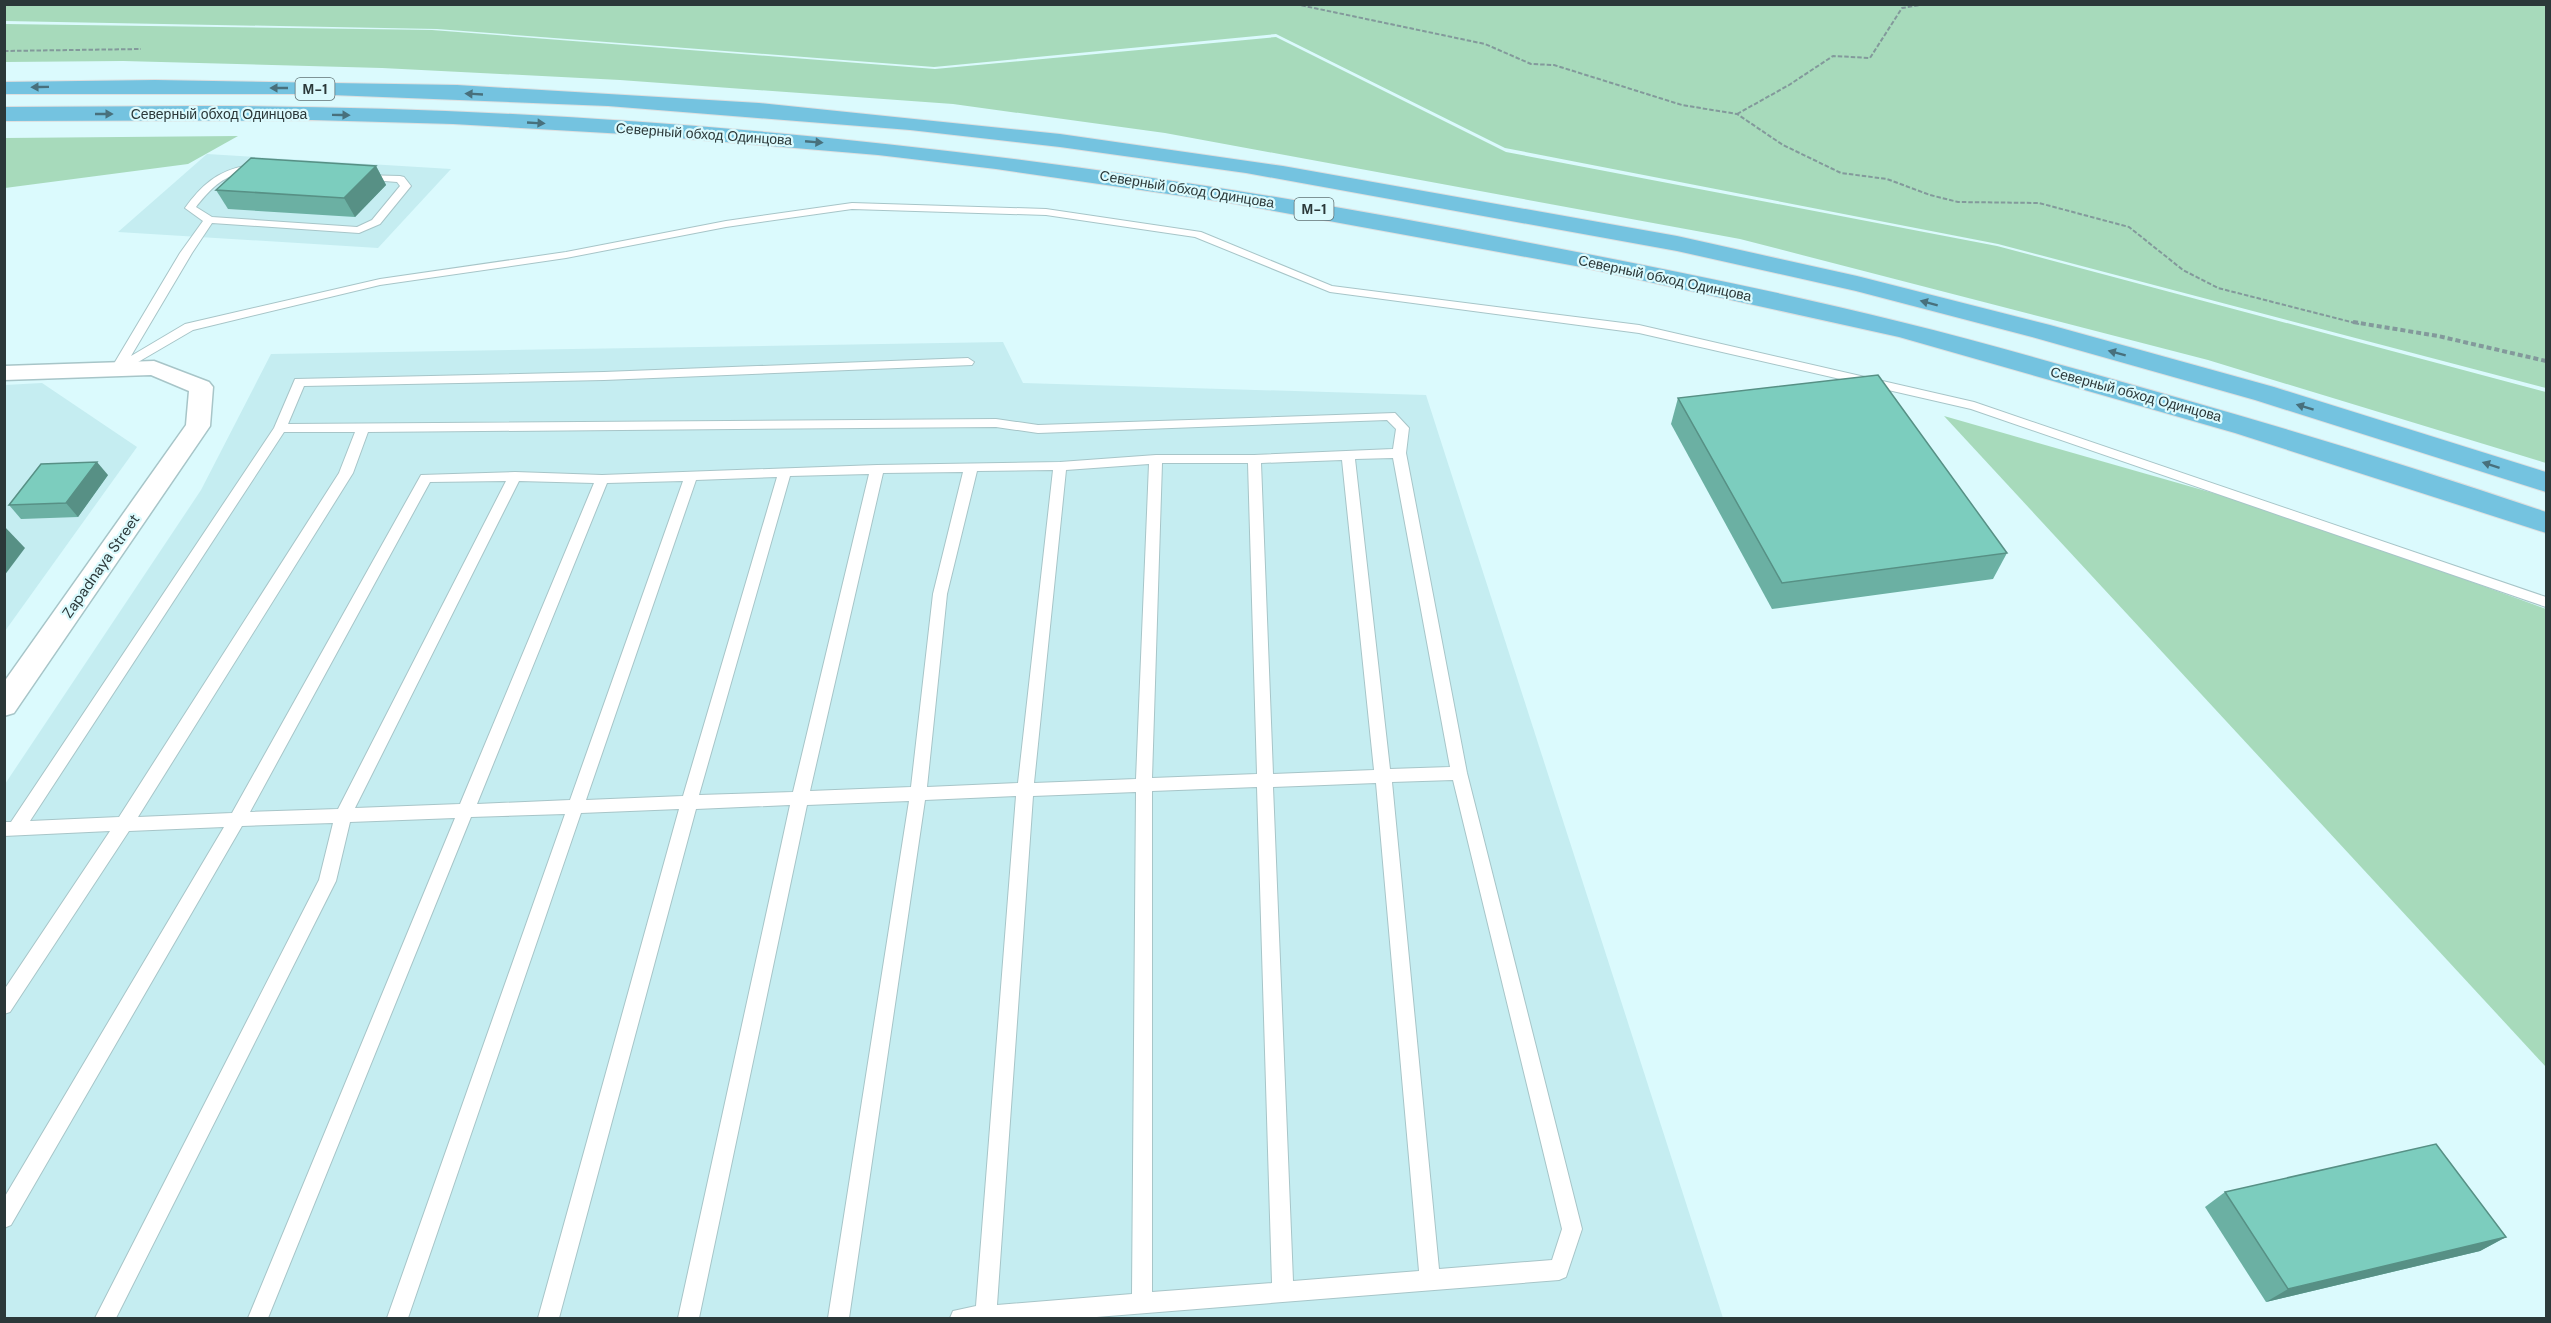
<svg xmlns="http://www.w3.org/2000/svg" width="2551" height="1323" font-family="'DM Sans',sans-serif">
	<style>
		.built { fill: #c5edf1 }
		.green { fill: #a7dabb }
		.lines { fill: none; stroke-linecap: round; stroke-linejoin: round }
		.service-casing { stroke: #a7c5c8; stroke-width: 2 }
		.minor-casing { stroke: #a7c5c8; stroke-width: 3 }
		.trunk-casing { stroke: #dddfdf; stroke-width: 2 }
		.path-far1 { stroke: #83999b; stroke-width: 2; stroke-dasharray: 4.5 2; stroke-linecap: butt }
		.path { stroke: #83999b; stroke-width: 4; stroke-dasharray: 5 3; stroke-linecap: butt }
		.service { fill: #fff; fill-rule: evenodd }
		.minor { fill: #fff; fill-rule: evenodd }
		.trunk { fill: #74c3e0; fill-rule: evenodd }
		.wall { fill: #6bb0a3 }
		.shaded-wall { fill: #579085 }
		.building { fill: #7ccdbe; stroke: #579085; stroke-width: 1.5 }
		.oneway { fill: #48707c }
		.labels { text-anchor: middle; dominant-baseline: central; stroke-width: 4.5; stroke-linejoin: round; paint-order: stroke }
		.shield { fill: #dbfafd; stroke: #607274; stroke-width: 1.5 }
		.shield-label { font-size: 14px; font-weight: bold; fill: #2b3839 }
		.far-street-label { font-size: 14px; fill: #2b3839; stroke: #dbfafd }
		.street-label { font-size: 15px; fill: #2b3839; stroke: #dbfafd }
	</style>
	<rect width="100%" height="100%" fill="#dbfafd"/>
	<!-- built -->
	<g class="built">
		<path d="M207,154L451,169L378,248L118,232Z"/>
		<path d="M1003,342L1023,383L1426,395L1723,1318H5V784L201,490L271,354Z"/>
		<path d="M42,383L137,447L5,631V385Z"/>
	</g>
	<!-- green -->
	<g class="green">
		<path d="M5,4L2546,5V388L1998,244L1505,148L1276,34L934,67L437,29L5,21Z"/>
		<path d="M5,24L432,30L935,69L1276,37L1506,152L1997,246L2546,392V463L2208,360L1740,239L1165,133L953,104L620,80L382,68L123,61L5,62Z"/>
		<path d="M238,136L188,164L5,188V138Z"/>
		<path d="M1944,416L2283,513L2546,609V1067Z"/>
	</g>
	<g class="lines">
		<!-- service casing -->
		<g class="service-casing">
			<g id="service">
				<path d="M245,166H256L261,169C255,174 246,171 238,174C220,178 207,193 196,207L212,217L357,227L372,220L400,186L397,182L360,179V175L400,176L404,177L411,186L380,224L359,233L212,223L192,253L131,356L185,324L380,279L566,252L726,221L852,203L1046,209L1201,232L1332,286L1639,325L1974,402L2546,597V607L1971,409L1639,333L1330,292L1195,237L1046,215L852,209L726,227L566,258L380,285L193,330L121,372H113L112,367L180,253L203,221L185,208C201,186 217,171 245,166Z"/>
				<path d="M968,358L974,362L972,365L604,380L304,386L288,424L996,419L1038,425L1395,413L1409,428L1406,453L1467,773L1582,1229L1566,1277L1559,1280L1084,1318H950L953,1311L976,1306L1016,796L925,800L849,1318H828L909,801L807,805L699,1318H678L790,805L696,809L559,1318H538L679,809L581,813L408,1318H387L565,814L471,817L268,1318H248L455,818L350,822L336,881L116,1318H95L319,880L333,823L242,826L11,1225L4,1228V1198L224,827L129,831L10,1012L4,1014V990L110,831L4,836V822H11L274,428L295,379L604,372ZM1387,420L1396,429L1393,449L1254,455H1156L1060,462L877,465L602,475L515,472L421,475L232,813L138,817L353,473L368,432L996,427L1038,433ZM284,432H355L339,473L119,817L30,821ZM1393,458L1450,767L1390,769L1355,459ZM1342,460L1374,770L1273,774L1261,463ZM1162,463H1248L1257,774L1152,778ZM1149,464L1136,779L1034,783L1066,470ZM1053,470L1018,783L927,787L947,594L977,471ZM963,472L933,594L911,787L810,791L883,473ZM869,474L793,792L699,795L790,476ZM777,477L683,796L586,800L696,480ZM506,481L338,809L250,812L430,482ZM519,481L594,483L460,804L355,808ZM683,481L570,800L477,804L607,483ZM1453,780L1562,1229L1552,1260L1439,1269L1392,782ZM1376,783L1419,1271L1293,1281L1273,787ZM1257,787L1272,1283L1152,1292V791ZM1136,792L1132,1294L997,1305L1033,796Z"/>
			</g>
		</g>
		<!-- minor casing -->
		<g class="minor-casing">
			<path id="minor" d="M154,361L209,382L213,387L210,426L14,713L4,716V682L186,425L189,391L151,375L4,380V366Z"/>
		</g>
		<!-- trunk casing -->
		<g class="trunk-casing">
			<g id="trunk">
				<path d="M155,80L457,85L759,103L1060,134L1283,166L1677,236L1857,276L2050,325L2274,387L2546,472V492L2255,400L2032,337L1856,291L1677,251L1246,173L1060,147L910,130L608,106L306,94H4V82Z"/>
				<path d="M200,106C645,106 1088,156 1525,242C1651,266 1777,291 1901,322C1963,337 2025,355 2087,372C2241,415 2395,460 2546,512V533L2235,433L1899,337L1581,267L1231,203L996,169L878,155L642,135L453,124L312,120L4,121V107Z"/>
			</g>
		</g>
		<!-- path-far1 -->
		<g class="path-far1">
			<path d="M1117,4H1179"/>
			<path d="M1295,4L1485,44L1531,64L1554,65L1682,105L1737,114L1783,145L1841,173L1887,179L1930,195L1958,202L2039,203L2129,227L2183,270L2218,288L2359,324"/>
			<path d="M4,51L141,49"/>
			<path d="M1737,114L1789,85L1833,56L1870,58L1902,8L1927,4"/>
		</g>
		<!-- path -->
		<path class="path" d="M2353,322L2438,336L2546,361"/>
		<!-- service -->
		<use href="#service" class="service"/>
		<!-- minor -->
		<use href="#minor" class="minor"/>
		<!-- trunk -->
		<use href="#trunk" class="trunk"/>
	</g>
	<!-- wall -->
	<g class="wall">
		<path d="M376,166L386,185L355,217L228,209L216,190Z"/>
		<path d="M1678,398L2007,553L1993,579L1772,609L1671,424Z"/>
		<path d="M108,475L78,517L21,519L9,505Z"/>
		<path d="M2225,1192L2506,1237L2480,1251L2266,1302L2205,1207Z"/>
	</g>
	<!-- shaded-wall -->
	<g class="shaded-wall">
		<path d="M376,166L386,185L355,217L344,198Z"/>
		<path d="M97,462L108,475L78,517L66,503Z"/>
		<path d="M4,526L25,548L4,576Z"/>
		<path d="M2506,1237L2480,1251L2266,1302L2288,1289Z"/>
	</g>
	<!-- building -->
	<g class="building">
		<path d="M251,158L376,166L344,198L216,190Z"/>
		<path d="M1878,375L2007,553L1782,583L1678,398Z"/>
		<path d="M97,462L66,503L9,505L41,464Z"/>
		<path d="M2436,1144L2506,1237L2288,1289L2225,1192Z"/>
	</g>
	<!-- one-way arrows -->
	<defs><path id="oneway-solid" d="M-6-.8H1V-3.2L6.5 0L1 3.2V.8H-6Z" transform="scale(1.5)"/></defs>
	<g class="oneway">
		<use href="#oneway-solid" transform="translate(40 87) rotate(179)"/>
		<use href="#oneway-solid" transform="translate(279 88) rotate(-180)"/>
		<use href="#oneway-solid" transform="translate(474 94) rotate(-177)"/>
		<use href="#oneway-solid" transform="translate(104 114)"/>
		<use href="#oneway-solid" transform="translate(341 115) rotate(1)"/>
		<use href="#oneway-solid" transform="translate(536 123) rotate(3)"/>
		<use href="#oneway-solid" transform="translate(814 142) rotate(5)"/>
		<use href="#oneway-solid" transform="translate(1929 303) rotate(-165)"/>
		<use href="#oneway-solid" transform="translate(2117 353) rotate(-165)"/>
		<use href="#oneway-solid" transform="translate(2305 407) rotate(-163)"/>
		<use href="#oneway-solid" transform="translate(2491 465) rotate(-162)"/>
	</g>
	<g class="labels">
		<!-- shield labels -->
		<g class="shield">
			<rect x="295.5" y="78" width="39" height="22" rx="4.5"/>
			<rect x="1294.5" y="198" width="39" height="22" rx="4.5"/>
		</g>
		<g class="shield-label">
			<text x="315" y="89">М-1</text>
			<text x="1314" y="209">М-1</text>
		</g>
		<!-- far-street labels -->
		<g class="far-street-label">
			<text x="219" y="114">Северный обход Одинцова</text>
			<text transform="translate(704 134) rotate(4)">Северный обход Одинцова</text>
			<text transform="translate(1187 189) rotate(9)">Северный обход Одинцова</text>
			<text transform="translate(1665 278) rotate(12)">Северный обход Одинцова</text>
			<text transform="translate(2136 394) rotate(15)">Северный обход Одинцова</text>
		</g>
		<!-- street labels -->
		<g class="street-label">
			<text transform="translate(101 566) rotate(-55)">Zapadnaya Street</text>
		</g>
	</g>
	<!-- border -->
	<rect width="2551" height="1323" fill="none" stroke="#2b3839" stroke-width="12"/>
</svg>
